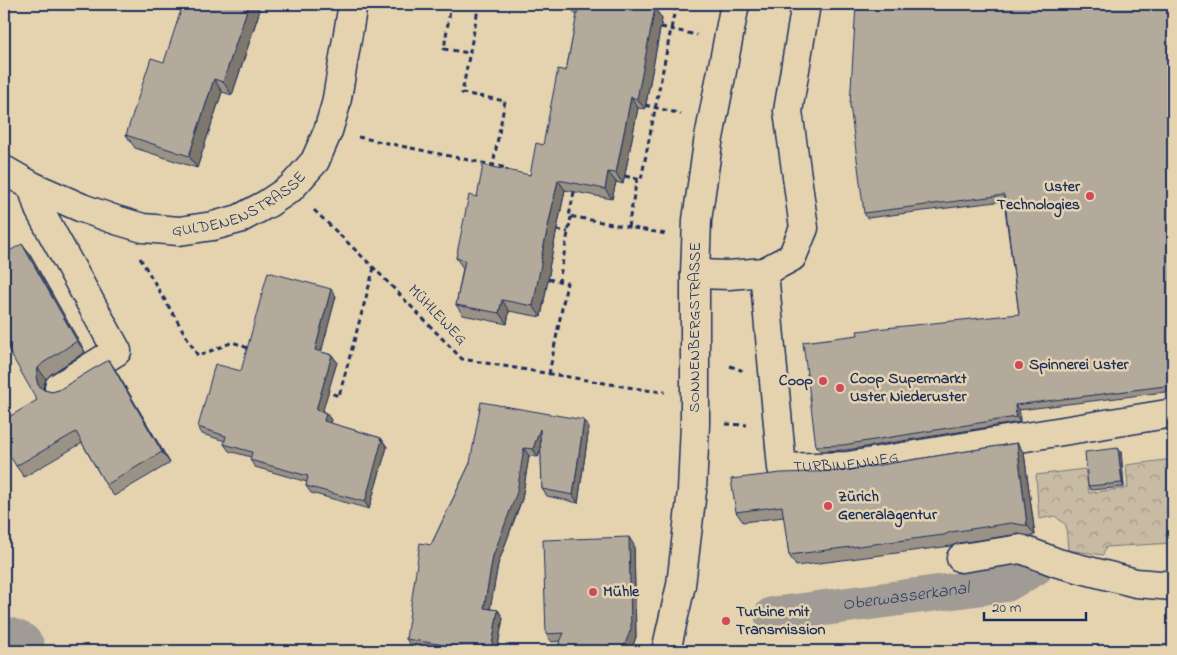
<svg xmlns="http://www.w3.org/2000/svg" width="1177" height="655" font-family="'Indie Flower',sans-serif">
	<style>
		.forest { fill: url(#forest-crowns); stroke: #727581 }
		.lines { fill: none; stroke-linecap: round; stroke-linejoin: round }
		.canal { stroke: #a09b94; stroke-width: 36 }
		.river { stroke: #a09b94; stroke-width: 61 }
		.minor-casing { stroke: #1b2f5e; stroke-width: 31 }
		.path { stroke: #1b2f5e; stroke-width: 3; stroke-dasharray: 5 4; stroke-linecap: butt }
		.minor { stroke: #e5d3b0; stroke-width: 28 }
		.wall { fill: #9a9286; stroke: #1b2f5e }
		.shaded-wall { fill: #7d776d; stroke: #1b2f5e }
		.building { fill: #b3aa9c; stroke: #1b2f5e }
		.poi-dot { fill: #d1495b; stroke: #e5d3b0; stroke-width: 2 }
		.labels { text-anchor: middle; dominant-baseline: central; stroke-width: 5; stroke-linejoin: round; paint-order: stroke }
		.poi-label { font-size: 16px; font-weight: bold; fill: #1b2f5e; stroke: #e5d3b0; text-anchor: start }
		.street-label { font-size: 16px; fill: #1b2f5e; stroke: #e5d3b0 }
		.water-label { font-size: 18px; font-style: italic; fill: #2f3f66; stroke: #e5d3b0 }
	</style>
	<defs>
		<pattern id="forest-crowns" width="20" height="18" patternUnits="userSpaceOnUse" patternTransform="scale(1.25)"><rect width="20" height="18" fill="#c8bba4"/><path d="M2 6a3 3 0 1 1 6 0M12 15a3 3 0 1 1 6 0" fill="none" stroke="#a29889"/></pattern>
	</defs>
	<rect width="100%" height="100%" fill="#e5d3b0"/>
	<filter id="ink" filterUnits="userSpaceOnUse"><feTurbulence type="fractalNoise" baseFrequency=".02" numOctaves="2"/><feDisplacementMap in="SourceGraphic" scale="10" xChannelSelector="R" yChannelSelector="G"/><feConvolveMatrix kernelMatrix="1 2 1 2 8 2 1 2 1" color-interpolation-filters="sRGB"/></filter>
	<g filter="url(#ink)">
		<!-- forest -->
		<path class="forest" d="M1173,459V543L1106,547L1103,555L1068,550L1066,525L1055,516L1039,519L1036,475L1085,469L1089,493L1128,488L1126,465Z"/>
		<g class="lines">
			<!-- canal -->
			<path class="canal" id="s1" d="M772,615L1006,584L1036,567"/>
			<!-- river -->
			<path class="river" d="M4,647L15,651"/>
			<!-- minor casing -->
			<g class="minor-casing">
				<g id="minor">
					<path id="s2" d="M4,170L32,186L82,208L116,220L143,228L179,231L213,226L239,219L267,204L291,188L315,161L328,131L336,104L353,4"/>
					<path d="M32,186L39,209L117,351L59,387"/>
					<path id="s3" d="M764,272L782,468L848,466L1173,413"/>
					<path d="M695,274L729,275L764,272L792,257L804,228L788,111L806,4"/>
					<path d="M961,558L1021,549L1058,563L1136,583L1173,586"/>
					<path id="s4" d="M666,651L681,585L692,491L695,424V274L697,220L708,143L735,4"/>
				</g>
			</g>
			<!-- path -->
			<g class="path">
				<path d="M451,4L444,49L469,53"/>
				<path d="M479,4L462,93L505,101L493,165"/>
				<path d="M661,27L697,35"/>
				<path d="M645,105L681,114"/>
				<path d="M358,137L507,168L506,172"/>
				<path d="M625,176L641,180L676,4"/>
				<path d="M574,192L569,216L666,234"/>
				<path d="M314,210L374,268L462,359L646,390L665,392"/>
				<path d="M628,227L637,179"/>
				<path d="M557,230L568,232"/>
				<path d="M140,258L198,356L233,342L250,349"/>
				<path d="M548,279L559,281"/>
				<path d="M730,366L741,370L742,371"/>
				<path d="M549,374L567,283L559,281L571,217"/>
				<path d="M324,391L339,396L374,268"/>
				<path d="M726,424L747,425"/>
			</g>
			<!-- minor -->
			<use href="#minor" class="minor"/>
		</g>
		<!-- wall -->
		<g class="wall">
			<path d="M571,4H658L656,10L662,19L645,109L638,108L623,184L616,182L612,199L565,190L549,268L550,269L541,317L509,311L507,324L463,315L456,305L463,268L456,258L477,197L530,175L543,145L566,71L577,16L570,7Z"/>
			<path d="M1173,4V391L1019,410L1020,422L846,450L820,451L816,446L1019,314L1004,201L867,218L864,213Z"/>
			<path d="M260,10L232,95L222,92L197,168L135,148L126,135L164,62Z"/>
			<path d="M30,255L85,352L51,374L46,379L43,388L44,390L52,392L59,390L109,360L116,371L170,463L114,496L106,485L82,443L24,477L16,466L37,400Z"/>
			<path d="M336,296L321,352L332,355L337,362L322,411L326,413L331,420L330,423L381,438L387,447L369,509L311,493L306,486L307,482L255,467L250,460L251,457L229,451L224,444L225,441L202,434L198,427L241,371Z"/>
			<path d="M589,428L578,503L547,496L542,489L541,449L538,457L529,456L522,499L498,564L490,609L498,610L503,618L497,651H441L411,646L406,639L431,545L470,463Z"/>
			<path d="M1017,443L1024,453L1035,535L1030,536L1019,534L959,543L951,546L796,566L789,555L784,517L743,522L736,512L843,471Z"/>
			<path d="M1121,452L1124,487L1091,490L1088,486Z"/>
			<path d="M634,545L636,637L631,651H556L560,641L552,642L546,634Z"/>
		</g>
		<!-- shaded-wall -->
		<g class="shaded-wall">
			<path d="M249,4H255L260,10L232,95L223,82Z"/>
			<path d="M648,4H658L656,10L662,19L645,109L637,99Z"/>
			<path d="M214,79L222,92L197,168L189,156Z"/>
			<path d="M631,97L638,108L623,184L616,173Z"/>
			<path d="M608,172L616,182L612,199L605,189Z"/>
			<path d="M558,180L565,190L549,268L550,269L541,317L533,306L541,259Z"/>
			<path d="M22,244L30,255L85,352L77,341Z"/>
			<path d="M331,289L336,296L320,357L315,350Z"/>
			<path d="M502,300L509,311L507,324L499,313Z"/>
			<path d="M332,355L337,362L321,417L316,410Z"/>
			<path d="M109,360L116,371L170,463L162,452Z"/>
			<path d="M38,368L46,379L43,388L46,396L38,385L36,377Z"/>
			<path d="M1015,405L1019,410L1020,422L1016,417Z"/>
			<path d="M326,413L331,420L329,428L324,421Z"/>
			<path d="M584,420L589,428L578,503L573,495Z"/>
			<path d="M540,429L545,437L538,457L533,449Z"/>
			<path d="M381,438L387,447L369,509L365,502Z"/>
			<path d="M1017,443L1024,453L1035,535L1027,525Z"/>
			<path d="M524,448L529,456L522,499L498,564L489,616L484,608L493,556Z"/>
			<path d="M1118,448L1121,452L1124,487L1122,483Z"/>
			<path d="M629,537L634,545L636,637L631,651H622Z"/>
			<path d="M498,610L503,618L497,651H491Z"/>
		</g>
		<!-- building -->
		<g class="building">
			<path d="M183,4H249L223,82L214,79L189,156L126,135L151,58L164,62Z"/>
			<path d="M571,4H648V7L655,8L637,99L631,97L616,173L608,172L605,189L558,180L541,259H542L533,306L502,300L499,313L456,305L465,260L456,258L469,195L477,197L483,165L530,175L536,143L543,145L558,69L566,71L578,9L570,7Z"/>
			<path d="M856,4H1173V385L1015,405L1016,417L843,445L816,446L803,342L858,335L857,331L1019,314L1004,195L864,213L850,105Z"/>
			<path d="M22,244L77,341L43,363L38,368L36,377L38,385L44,390L52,392L59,390L93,369L109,360L162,452L106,485L76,432L16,466L4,445V420L37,400L4,342V254Z"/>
			<path d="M268,272L331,289L315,350L332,355L316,410L326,413L324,421L381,438L380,440H382L365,502L306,486L308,476L250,460L252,452L224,444L226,436L198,427L215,364L241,371Z"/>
			<path d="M481,402L584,420L573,495L542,489L540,429L533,449L524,448L517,492L493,556L484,608L498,610L491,651H483L406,639L420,543L431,545L470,463Z"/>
			<path d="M1017,443L1027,525H1023L1011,523L951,532L944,535L789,555L782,506L736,512L731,479L781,473L843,471Z"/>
			<path d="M1118,448L1122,483L1088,486L1085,452Z"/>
			<path d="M629,537L631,629L622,651H556L564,633L546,634L543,540Z"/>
		</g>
	</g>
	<!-- markers -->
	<g class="poi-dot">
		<circle cx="1090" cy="196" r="5"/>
		<circle cx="1019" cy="365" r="5"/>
		<circle cx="823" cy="381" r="5"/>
		<circle cx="840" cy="388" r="5"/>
		<circle cx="828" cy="506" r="5"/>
		<circle cx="593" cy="592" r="5"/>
		<circle cx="726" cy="621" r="5"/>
	</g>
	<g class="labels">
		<!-- poi labels -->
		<g class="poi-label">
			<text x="1080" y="187" text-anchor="end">Uster<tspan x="1080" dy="18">Technologies</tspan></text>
			<text x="1029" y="365">Spinnerei Uster</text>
			<text x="850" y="379">Coop Supermarkt<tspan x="850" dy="18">Uster Niederuster</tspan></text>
			<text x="813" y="381" text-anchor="end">Coop</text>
			<text x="838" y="497">Zürich<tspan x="838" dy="18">Generalagentur</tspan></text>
			<text x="603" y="592">Mühle</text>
			<text x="736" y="612">Turbine mit<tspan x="736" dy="18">Transmission</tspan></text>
		</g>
		<!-- street labels -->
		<g class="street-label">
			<text stroke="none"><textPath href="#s2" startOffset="254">GULDENENSTRASSE</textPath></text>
			<text transform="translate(437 315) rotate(46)">MÜHLEWEG</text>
			<text stroke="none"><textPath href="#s4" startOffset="326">SONNENBERGSTRASSE</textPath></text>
			<text stroke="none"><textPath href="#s3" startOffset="261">TURBINENWEG</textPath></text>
		</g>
		<!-- water labels -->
		<g class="water-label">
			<text stroke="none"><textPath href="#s1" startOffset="135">Oberwasserkanal</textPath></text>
		</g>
	</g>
	<!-- margin -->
	<rect width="1177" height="655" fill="none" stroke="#e5d3b0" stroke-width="20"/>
	<rect x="10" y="10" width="1157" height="635" fill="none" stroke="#1b2f5e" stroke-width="2" filter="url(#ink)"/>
	<!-- scale -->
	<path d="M984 612v8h102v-8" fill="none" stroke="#1b2f5e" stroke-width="2.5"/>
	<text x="992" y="612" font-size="15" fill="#1b2f5e" stroke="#e5d3b0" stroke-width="4" paint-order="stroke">20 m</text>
</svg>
